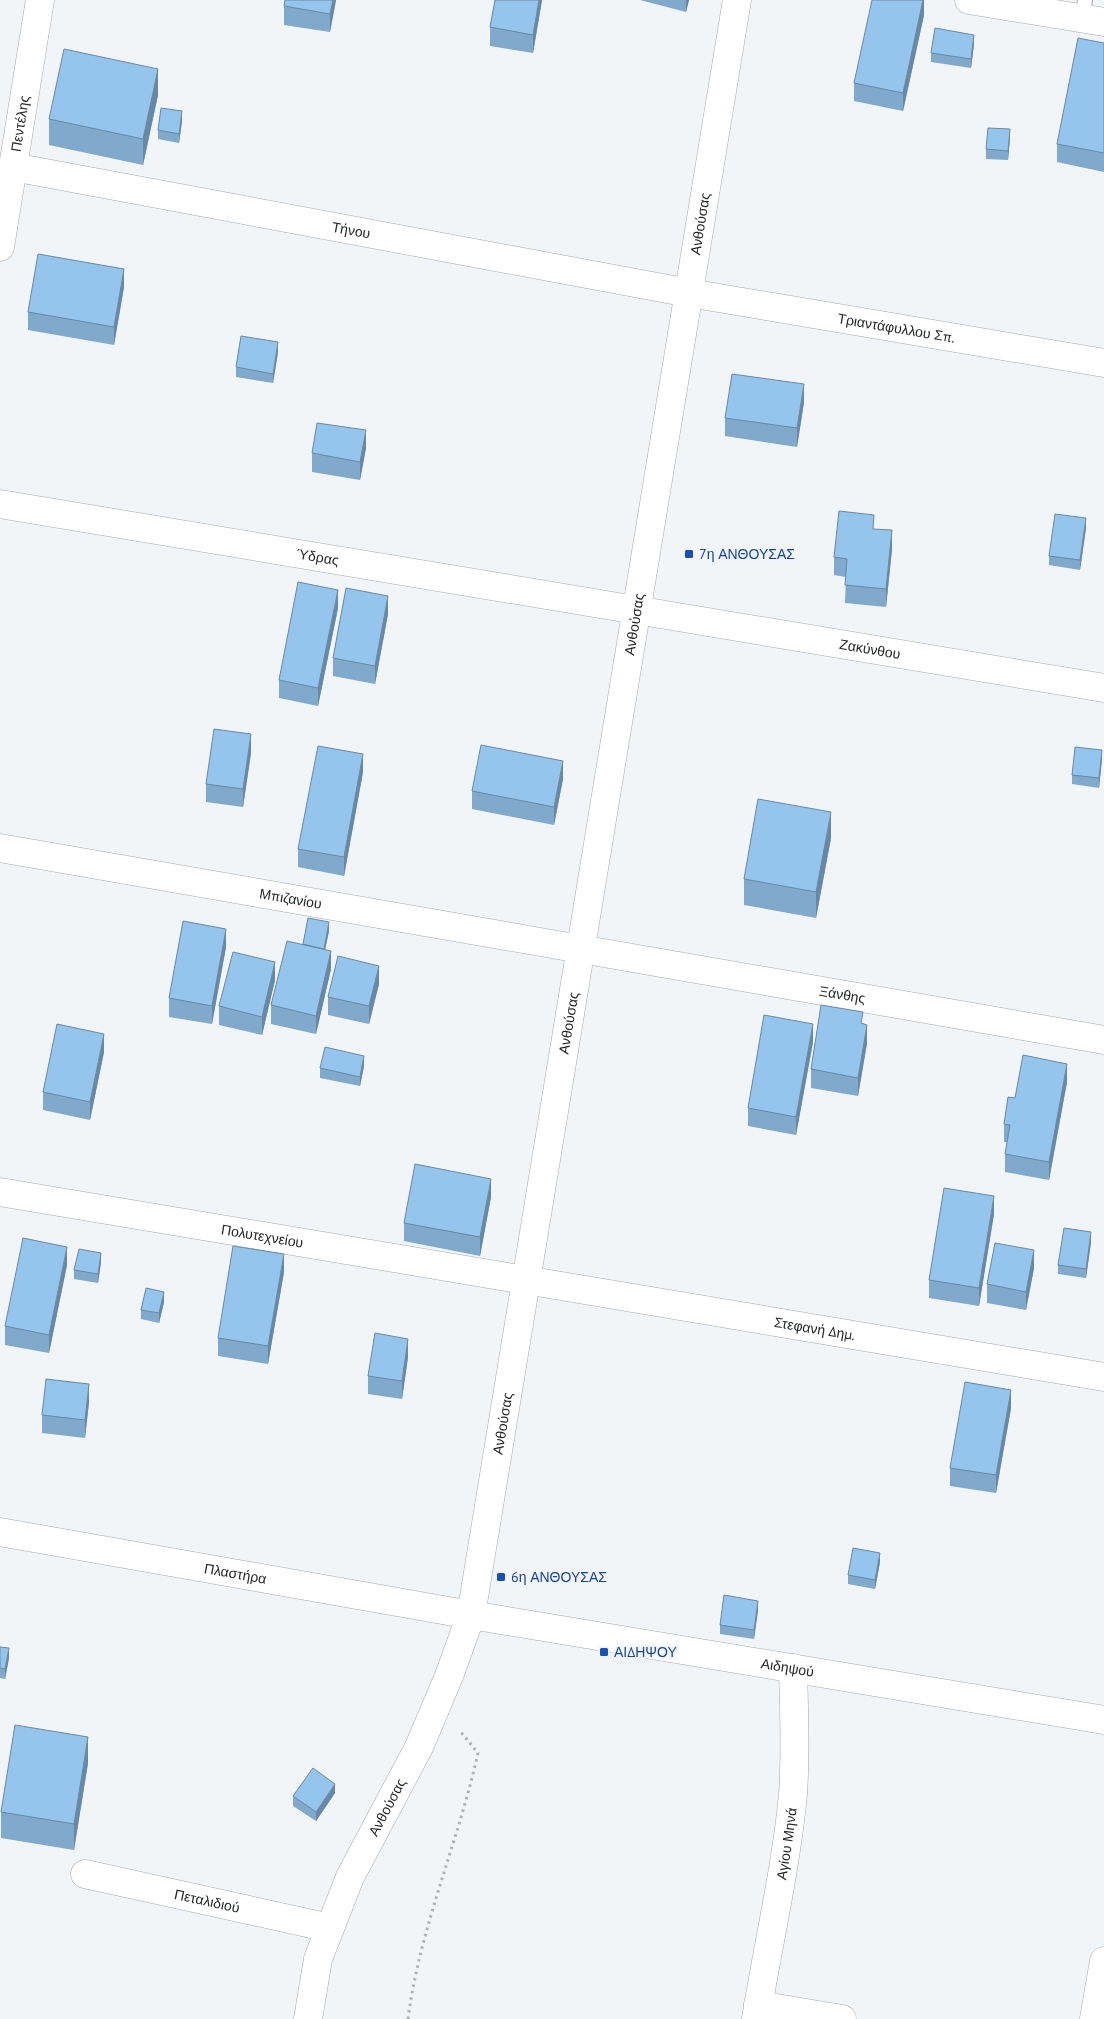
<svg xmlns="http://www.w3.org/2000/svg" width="1104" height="2019" font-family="'PT Sans',sans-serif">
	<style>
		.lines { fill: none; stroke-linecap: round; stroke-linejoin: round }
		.service-casing { stroke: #a5a8ab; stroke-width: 16 }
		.minor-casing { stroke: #a5a8ab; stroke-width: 29 }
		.tertiary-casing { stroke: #a5a8ab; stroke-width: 29 }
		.path { stroke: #b0b2b5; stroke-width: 3; stroke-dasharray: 2.5 4; stroke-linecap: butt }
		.service { stroke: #fff; stroke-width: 14 }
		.minor { stroke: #fff; stroke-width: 28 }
		.tertiary { stroke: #fff; stroke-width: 28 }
		.wall { fill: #80a9cb }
		.shaded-wall { fill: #6889a5 }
		.building { fill: #95c4ec; stroke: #6889a5 }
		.transit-dot { fill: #1a4fb4; stroke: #f2f5f8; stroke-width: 2 }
		.labels { text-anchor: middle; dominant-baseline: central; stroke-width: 4.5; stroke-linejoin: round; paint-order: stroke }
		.street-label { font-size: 14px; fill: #242627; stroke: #f2f5f8 }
		.transit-label { font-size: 14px; fill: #164399; stroke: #f2f5f8; text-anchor: start }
	</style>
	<rect width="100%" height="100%" fill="#f2f5f8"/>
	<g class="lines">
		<!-- service casing -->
		<g class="service-casing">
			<path id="service" d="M1082,19L1085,0"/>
		</g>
		<!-- minor casing -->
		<g class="minor-casing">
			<g id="minor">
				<path d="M969,0L1104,22"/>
				<path id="s1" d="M13,167L689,293L1104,363"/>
				<path id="s2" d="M0,247L40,0"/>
				<path id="s3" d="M0,504L1104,688"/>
				<path id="s4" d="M0,848L1104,1040"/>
				<path id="s5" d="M0,1192L1104,1377"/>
				<path id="s6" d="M0,1532L471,1615L1104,1720"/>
				<path id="s7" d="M85,1874L330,1928"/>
				<path d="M758,2005L842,2019"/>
				<path id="s8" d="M756,2019C768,1944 786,1869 793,1794C796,1752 794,1710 793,1668"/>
				<path d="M1094,2019L1104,1961"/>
			</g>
		</g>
		<!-- tertiary casing -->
		<g class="tertiary-casing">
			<g id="tertiary">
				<path id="s9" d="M308,2019L318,1959L350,1877L419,1747L449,1676L471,1615L737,0"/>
			</g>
		</g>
		<!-- path -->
		<path class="path" d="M408,2019C420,1927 458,1843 478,1753L460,1731"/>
		<!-- service -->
		<use href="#service" class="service"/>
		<!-- minor -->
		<use href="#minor" class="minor"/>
		<!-- tertiary -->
		<use href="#tertiary" class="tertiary"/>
	</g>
	<!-- wall -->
	<g class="wall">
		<path d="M336,0L330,32L284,25V6Z"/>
		<path d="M495,0H542L533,53L490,46V27Z"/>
		<path d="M640,0H689L686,12Z"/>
		<path d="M924,0V15L903,111L854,101V83Z"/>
		<path d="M1104,43V172L1057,162V144Z"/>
		<path d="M974,44L971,68L931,62V53Z"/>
		<path d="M158,95L143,165L49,145V119Z"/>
		<path d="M182,121L179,143L158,139V130Z"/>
		<path d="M1010,138L1008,160L986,159V149Z"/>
		<path d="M124,287L114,345L28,330V312Z"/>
		<path d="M278,352L273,383L236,377V367Z"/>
		<path d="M804,402L797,447L725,436V418Z"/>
		<path d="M366,448L360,480L312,472V453Z"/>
		<path d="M1086,528L1080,570L1049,565V556Z"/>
		<path d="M874,529L892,549L886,607L845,603L846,577L834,575V557Z"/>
		<path d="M338,608L318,706L279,698V680Z"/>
		<path d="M388,614L375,684L333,676V658Z"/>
		<path d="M251,753L243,807L206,802V784Z"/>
		<path d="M1102,759L1099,788L1072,784V775Z"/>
		<path d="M363,772L344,876L298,867V849Z"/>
		<path d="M563,779L554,825L472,809V791Z"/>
		<path d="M831,838L816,918L744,905V879Z"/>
		<path d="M329,931L325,949L331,969L316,1034L271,1024V1005L303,944Z"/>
		<path d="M226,947L212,1024L169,1017V998Z"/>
		<path d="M275,980L262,1035L219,1025V1006Z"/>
		<path d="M379,984L369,1024L328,1015V997Z"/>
		<path d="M863,1024L867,1043L858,1096L811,1088V1069Z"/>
		<path d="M813,1042L796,1135L748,1126V1108Z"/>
		<path d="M104,1052L90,1120L43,1110V1092Z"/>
		<path d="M364,1066L360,1086L320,1078V1068Z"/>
		<path d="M1067,1082L1049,1180L1005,1172V1154L1007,1142H1004V1124L1015,1098Z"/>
		<path d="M491,1197L480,1256L404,1241V1223Z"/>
		<path d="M994,1214L979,1306L929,1298V1280Z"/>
		<path d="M1091,1242L1086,1278L1058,1274V1265Z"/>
		<path d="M101,1262L98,1283L74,1279V1270Z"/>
		<path d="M67,1265L49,1353L5,1345V1326Z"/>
		<path d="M1034,1268L1026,1310L987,1303V1284Z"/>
		<path d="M284,1272L268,1364L218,1356V1338Z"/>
		<path d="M164,1302L159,1323L141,1319V1310Z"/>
		<path d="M408,1357L402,1399L368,1394V1376Z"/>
		<path d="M89,1402L85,1438L42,1433V1415Z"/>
		<path d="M1011,1408L996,1493L950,1486V1468Z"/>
		<path d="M880,1562L875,1589L848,1584V1575Z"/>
		<path d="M758,1610L754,1639L720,1634V1625Z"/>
		<path d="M0,1647L9,1658L5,1679L0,1678Z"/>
		<path d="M88,1763L74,1850L1,1838V1812Z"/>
		<path d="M335,1793L316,1821L293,1806V1796Z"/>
	</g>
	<!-- shaded-wall -->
	<g class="shaded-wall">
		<path d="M333,0H336L330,32V14Z"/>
		<path d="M539,0H542L533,53V35Z"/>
		<path d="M686,0H689L686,12Z"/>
		<path d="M923,0H924V15L903,111V93Z"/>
		<path d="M974,35V44L971,68V59Z"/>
		<path d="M158,69V95L143,165V139Z"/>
		<path d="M182,111V121L179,143V134Z"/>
		<path d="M1010,129V138L1008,160V151Z"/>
		<path d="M124,269V287L114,345V327Z"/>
		<path d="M278,342V352L273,383V374Z"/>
		<path d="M804,384V402L797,447V428Z"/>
		<path d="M366,430V448L360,480V462Z"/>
		<path d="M1086,518V528L1080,570V560Z"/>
		<path d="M892,530V549L886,607V589Z"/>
		<path d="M338,590V608L318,706V688Z"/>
		<path d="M388,596V614L375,684V666Z"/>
		<path d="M251,734V753L243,807V789Z"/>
		<path d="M1102,750V759L1099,788V778Z"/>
		<path d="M363,754V772L344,876V857Z"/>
		<path d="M563,761V779L554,825V807Z"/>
		<path d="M831,812V838L816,918V892Z"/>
		<path d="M329,922V931L323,960V951Z"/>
		<path d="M226,929V947L212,1024V1006Z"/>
		<path d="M331,951V969L316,1034V1016Z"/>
		<path d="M275,962V980L262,1035V1017Z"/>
		<path d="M379,966V984L369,1024V1006Z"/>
		<path d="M813,1024V1042L796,1135V1117Z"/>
		<path d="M867,1025V1043L858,1096V1078Z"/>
		<path d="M104,1034V1052L90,1120V1102Z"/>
		<path d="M364,1056V1066L360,1086V1077Z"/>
		<path d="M1067,1064V1082L1049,1180V1162Z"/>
		<path d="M491,1179V1197L480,1256V1237Z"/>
		<path d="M994,1196V1214L979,1306V1288Z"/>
		<path d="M1091,1232V1242L1086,1278V1269Z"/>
		<path d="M67,1247V1265L49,1353V1335Z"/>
		<path d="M1034,1250V1268L1026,1310V1292Z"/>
		<path d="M101,1253V1262L98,1283V1274Z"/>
		<path d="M284,1254V1272L268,1364V1346Z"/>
		<path d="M164,1292V1302L159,1323V1313Z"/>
		<path d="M408,1339V1357L402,1399V1381Z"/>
		<path d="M89,1384V1402L85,1438V1420Z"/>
		<path d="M1011,1390V1408L996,1493V1475Z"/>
		<path d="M880,1553V1562L875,1589V1580Z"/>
		<path d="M758,1601V1610L754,1639V1630Z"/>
		<path d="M9,1648V1658L5,1679V1669Z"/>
		<path d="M88,1737V1763L74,1850V1824Z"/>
		<path d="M335,1784V1793L316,1821V1812Z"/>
	</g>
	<!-- building -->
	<g class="building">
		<path d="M285,0H333L330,14L284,6Z"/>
		<path d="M495,0H539L533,35L490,27Z"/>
		<path d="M872,0H923L903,93L854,83Z"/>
		<path d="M935,28L974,35L971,59L931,53Z"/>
		<path d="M1078,38L1104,43V153L1057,144Z"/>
		<path d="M64,49L158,69L143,139L49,119Z"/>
		<path d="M161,108L182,111L179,134L158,130Z"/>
		<path d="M988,128L1010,129L1008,151L986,149Z"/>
		<path d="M38,254L124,269L114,327L28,312Z"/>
		<path d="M241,336L278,342L273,374L236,367Z"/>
		<path d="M732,374L804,384L797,428L725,418Z"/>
		<path d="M317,423L366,430L360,462L312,453Z"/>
		<path d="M839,511L874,515L873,529L892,530L886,589L845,585L847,559L834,557Z"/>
		<path d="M1055,514L1086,518L1080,560L1049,556Z"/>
		<path d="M298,582L338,590L318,688L279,680Z"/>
		<path d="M346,588L388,596L375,666L333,658Z"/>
		<path d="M214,729L251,734L243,789L206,784Z"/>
		<path d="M481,745L563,761L554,807L472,791Z"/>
		<path d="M318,746L363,754L344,857L298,849Z"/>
		<path d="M1075,747L1102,750L1099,778L1072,775Z"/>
		<path d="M758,799L831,812L816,892L744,879Z"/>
		<path d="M308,918L329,922L324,949L303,944Z"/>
		<path d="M183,921L226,929L212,1006L169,998Z"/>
		<path d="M287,941L331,951L316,1016L271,1005Z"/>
		<path d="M233,952L275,962L262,1017L219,1006Z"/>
		<path d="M338,956L379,966L369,1006L328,997Z"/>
		<path d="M821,1005L863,1012L861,1023L867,1025L858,1078L811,1069Z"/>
		<path d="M764,1015L813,1024L796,1117L748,1108Z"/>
		<path d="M57,1024L104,1034L90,1102L43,1092Z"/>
		<path d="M325,1047L364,1056L360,1077L320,1068Z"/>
		<path d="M1023,1055L1067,1064L1049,1162L1005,1154L1010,1125L1004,1124L1008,1097L1015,1098Z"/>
		<path d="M415,1164L491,1179L480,1237L404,1223Z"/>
		<path d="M944,1188L994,1196L979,1288L929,1280Z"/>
		<path d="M1064,1228L1091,1232L1086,1269L1058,1265Z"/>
		<path d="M23,1238L67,1247L49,1335L5,1326Z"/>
		<path d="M995,1243L1034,1250L1026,1292L987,1284Z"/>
		<path d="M233,1246L284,1254L268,1346L218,1338Z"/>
		<path d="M79,1249L101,1253L98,1274L74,1270Z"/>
		<path d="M146,1288L164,1292L159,1313L141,1310Z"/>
		<path d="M375,1333L408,1339L402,1381L368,1376Z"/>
		<path d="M46,1379L89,1384L85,1420L42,1415Z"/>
		<path d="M965,1382L1011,1390L996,1475L950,1468Z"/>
		<path d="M853,1548L880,1553L875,1580L848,1575Z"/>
		<path d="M724,1595L758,1601L754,1630L720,1625Z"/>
		<path d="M0,1647L9,1648L5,1669L0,1668Z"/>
		<path d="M15,1725L88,1737L74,1824L1,1812Z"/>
		<path d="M313,1768L335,1784L316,1812L293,1796Z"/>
	</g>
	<!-- markers -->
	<g class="transit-dot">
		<rect x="684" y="549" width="10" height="10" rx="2.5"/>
		<rect x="496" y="1572" width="10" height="10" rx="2.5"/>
		<rect x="599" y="1647" width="10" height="10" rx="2.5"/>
	</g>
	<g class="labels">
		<!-- street labels -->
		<g class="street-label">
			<text stroke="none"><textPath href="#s2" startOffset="125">Πεντέλης</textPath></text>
			<text stroke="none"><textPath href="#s9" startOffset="1848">Ανθούσας</textPath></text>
			<text stroke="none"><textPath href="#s1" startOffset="344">Τήνου</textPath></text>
			<text stroke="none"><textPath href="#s1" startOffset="898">Τριαντάφυλλου Σπ.</textPath></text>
			<text stroke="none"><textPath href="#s3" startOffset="322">Ύδρας</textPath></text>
			<text stroke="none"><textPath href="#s9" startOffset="1442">Ανθούσας</textPath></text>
			<text stroke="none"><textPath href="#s3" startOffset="882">Ζακύνθου</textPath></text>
			<text stroke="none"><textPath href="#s4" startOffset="295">Μπιζανίου</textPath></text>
			<text stroke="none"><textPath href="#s4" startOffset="855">Ξάνθης</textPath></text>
			<text stroke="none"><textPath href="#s9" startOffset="1038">Ανθούσας</textPath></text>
			<text stroke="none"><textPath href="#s5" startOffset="266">Πολυτεχνείου</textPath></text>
			<text stroke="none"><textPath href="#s5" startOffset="826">Στεφανή Δημ.</textPath></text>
			<text stroke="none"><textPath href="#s9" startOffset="632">Ανθούσας</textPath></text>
			<text stroke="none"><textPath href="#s6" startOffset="239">Πλαστήρα</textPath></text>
			<text stroke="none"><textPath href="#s6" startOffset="799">Αιδηψού</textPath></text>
			<text stroke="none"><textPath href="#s9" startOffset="228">Ανθούσας</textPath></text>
			<text stroke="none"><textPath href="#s8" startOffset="178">Αγίου Μηνά</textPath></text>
			<text stroke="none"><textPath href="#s7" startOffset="125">Πεταλιδιού</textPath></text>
		</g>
		<!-- transit labels -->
		<g class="transit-label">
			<text x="699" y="554">7η ΑΝΘΟΥΣΑΣ</text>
			<text x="511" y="1577">6η ΑΝΘΟΥΣΑΣ</text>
			<text x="614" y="1652">ΑΙΔΗΨΟΥ</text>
		</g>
	</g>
</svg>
